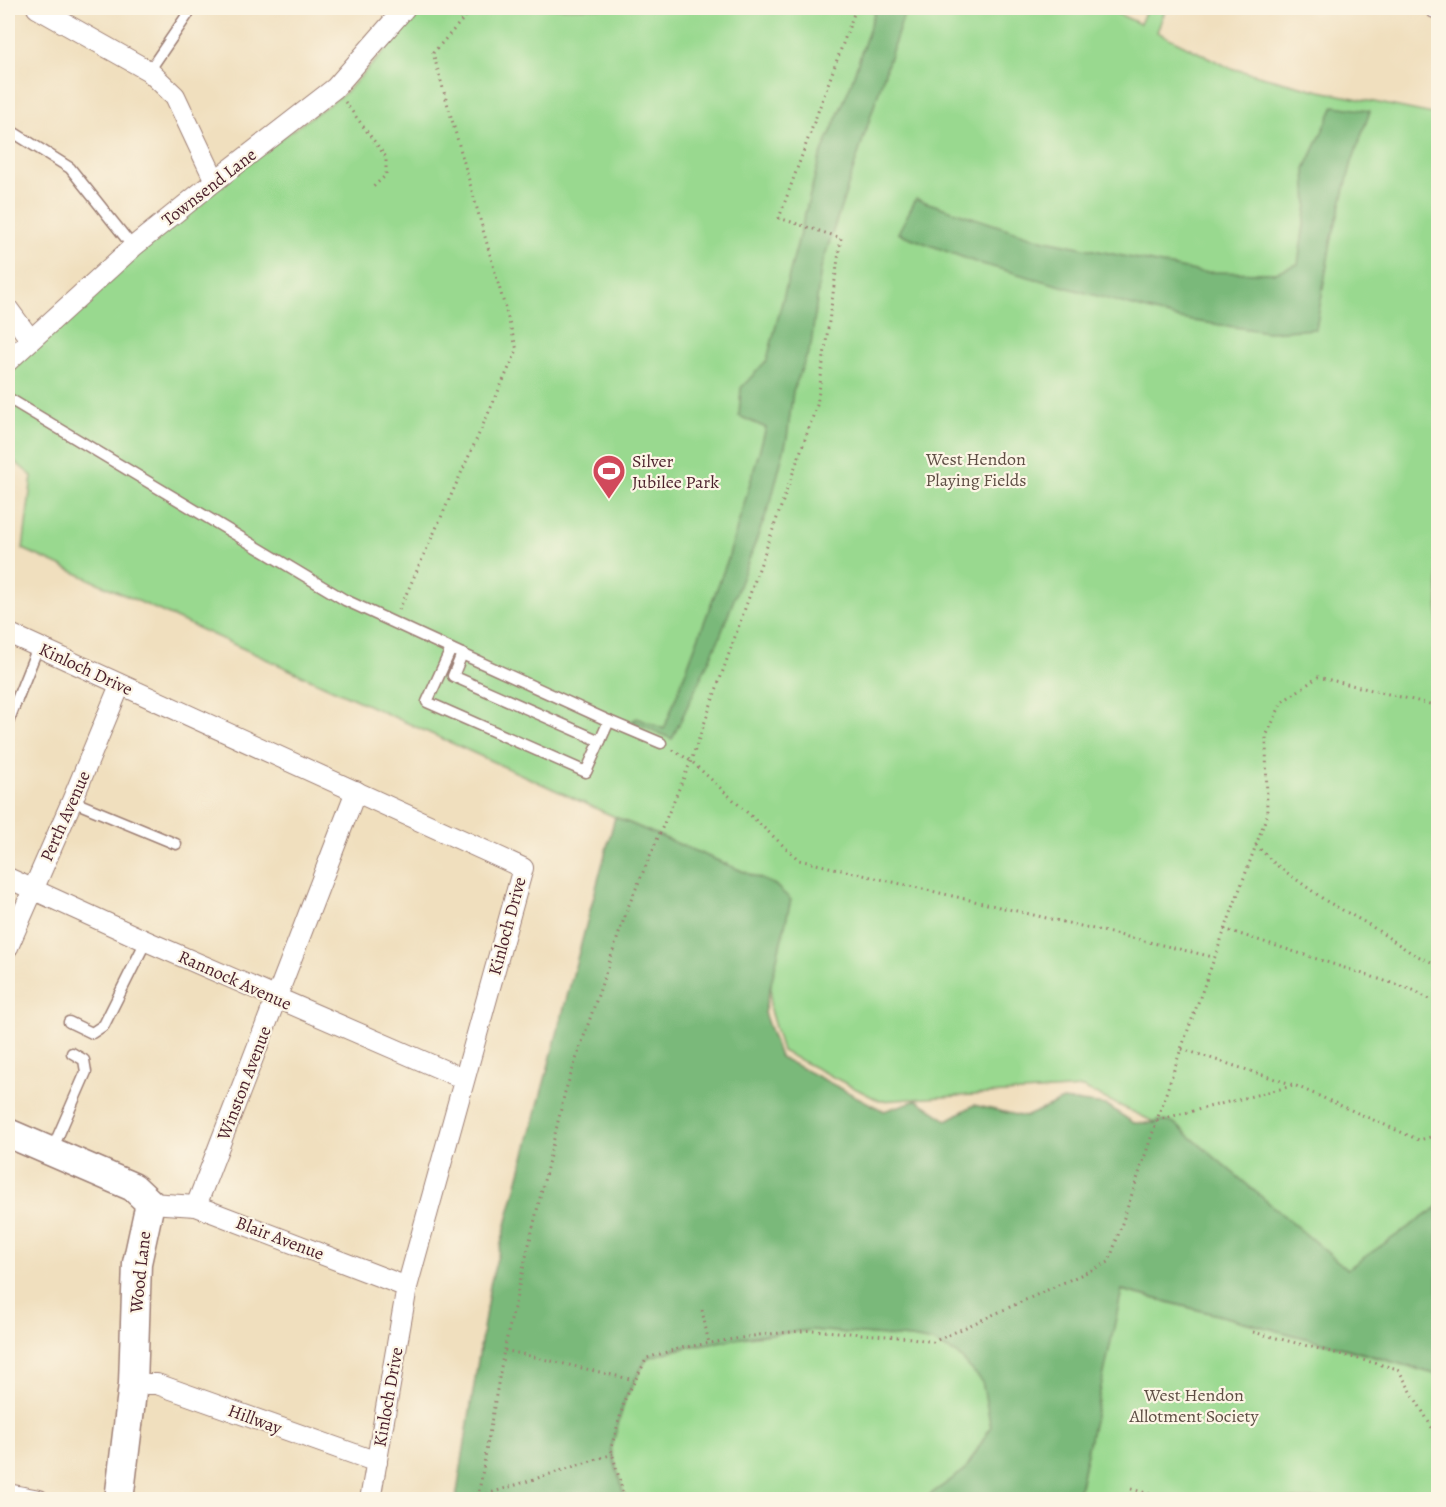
<svg xmlns="http://www.w3.org/2000/svg" width="1446" height="1507" font-family="Alegreya,serif">
	<style>
		.green { fill: #99d98f; stroke: #727c5d; stroke-width: 1.5 }
		.forest { fill: #7ab97a; stroke: #626c52; stroke-width: 1.5 }
		.lines { fill: none; stroke-linecap: round; stroke-linejoin: round }
		.lane-casing { stroke: #9d7f74; stroke-width: 13 }
		.street-casing { stroke: #9d7f74; stroke-width: 22 }
		.secondary-casing { stroke: #9d7f74; stroke-width: 31 }
		.path { stroke: #9d7f74; stroke-width: 3; stroke-dasharray: 1.5 4.5; stroke-linecap: butt }
		.lane { stroke: #fff; stroke-width: 10 }
		.street { stroke: #fff; stroke-width: 20 }
		.secondary { stroke: #fff; stroke-width: 28 }
		.labels { text-anchor: middle; dominant-baseline: central; stroke-width: 4.5; stroke-linejoin: round; paint-order: stroke }
		.street-label { font-size: 18px; fill: #4a1f2b; stroke: #fcf5e5 }
		.park-label { font-size: 18px; fill: #5e4e44; stroke: #fcf5e5 }
		.poi-label { font-size: 18px; fill: #4a1f2b; stroke: #fcf5e5; text-anchor: start }
	</style>
	<rect width="100%" height="100%" fill="#fcf5e5"/>
	<filter id="ink" filterUnits="userSpaceOnUse"><feTurbulence type="fractalNoise" baseFrequency=".0167" numOctaves="2"/><feDisplacementMap in="SourceGraphic" scale="12" xChannelSelector="R" yChannelSelector="G"/><feConvolveMatrix kernelMatrix="1 2 1 2 8 2 1 2 1" color-interpolation-filters="sRGB"/></filter>
	<filter id="wash" filterUnits="userSpaceOnUse"><feTurbulence type="fractalNoise" baseFrequency=".008" numOctaves="4" result="noise"/><feDisplacementMap in="SourceGraphic" scale="24" xChannelSelector="R" yChannelSelector="G"/><feGaussianBlur stdDeviation="1.35" result="paint"/><feColorMatrix in="noise" values="0 0 0 0 0 0 0 0 0 0 0 0 0 0 0 0 0 1.4 0 .05"/><feComposite in="paint" operator="in"/></filter>
	<g filter="url(#wash)">
		<rect width="100%" height="100%" fill="#f0dfbe"/>
		<!-- green -->
		<g class="green">
			<path d="M425,8H1106L1140,24L1147,8H1166L1157,32L1230,68L1320,91L1438,115V1207L1347,1270L1174,1123H1156L1083,1088L880,1101L782,1051L770,1010L775,885L615,817L23,549L32,476L8,456V378L24,356L212,187L345,93Z"/>
			<path d="M1121,1290L1332,1345L1438,1375V1499L1077,1500Z"/>
			<path d="M812,1330L912,1338L933,1342L957,1354L983,1381L991,1427L965,1470L924,1499H631L624,1496L611,1449L625,1399L647,1358C701,1342 757,1335 812,1330Z"/>
		</g>
		<!-- forest -->
		<g class="forest">
			<path d="M876,8H906L821,268L811,345L793,391L787,438L771,501L719,639L672,739L632,721L637,718L664,729L728,559L766,428L739,416L741,388L767,360L819,160L851,84Z"/>
			<path d="M1334,106L1370,111L1352,162L1331,242L1316,329L1268,332L1180,319L975,262L898,233L916,199L1036,238L1200,272L1273,273L1298,264L1307,205L1305,169Z"/>
			<path d="M615,817L775,885L791,900L764,1013L780,1057L884,1111L917,1100L947,1120L974,1105L1025,1117L1063,1100L1106,1105L1134,1123H1156L1157,1120L1174,1123L1347,1269L1438,1207V1375L1352,1350L1122,1290L1077,1499H924L965,1470L991,1427L982,1381L957,1354L933,1342L912,1338L812,1330L759,1335L680,1348L647,1358L625,1399L611,1449L624,1496L631,1499H456L490,1285Z"/>
		</g>
	</g>
	<g filter="url(#ink)">
		<g class="lines">
			<!-- lane casing -->
			<g class="lane-casing">
				<g id="lane">
					<path d="M149,71L192,8"/>
					<path d="M8,129L70,168L133,247"/>
					<path d="M8,398L345,600L462,654L453,676L600,741L586,772L427,702L451,649"/>
					<path d="M462,654L609,721L600,741"/>
					<path d="M609,721L661,743"/>
					<path d="M8,722L38,647"/>
					<path d="M72,801L176,844"/>
					<path d="M69,1022L92,1033L104,1025L146,941"/>
					<path d="M52,1150L86,1072L84,1060L72,1053"/>
				</g>
			</g>
			<!-- street casing -->
			<g class="street-casing">
				<g id="street">
					<path d="M37,8L149,71L175,96L215,181"/>
					<path d="M1435,8H1438"/>
					<path d="M8,309L30,339"/>
					<path d="M8,361L133,247L215,181L335,88L405,8"/>
					<path d="M8,633L523,868L407,1287L370,1500"/>
					<path d="M8,878L146,941L464,1079"/>
					<path d="M8,947L72,801L120,685"/>
					<path d="M150,1203L196,1206L407,1287"/>
					<path d="M196,1206L356,791"/>
					<path d="M133,1384H157L377,1462"/>
					<path d="M8,1494L39,1500"/>
				</g>
			</g>
			<!-- secondary casing -->
			<g class="secondary-casing">
				<path id="secondary" d="M8,1133L133,1187L150,1203L137,1263L133,1384L119,1500"/>
			</g>
			<!-- path -->
			<g class="path">
				<path d="M345,102L386,157V175L371,189"/>
				<path d="M399,610L517,350L433,53L473,8"/>
				<path d="M673,750L691,761L799,860L1213,957"/>
				<path d="M1256,845L1275,864L1326,901L1368,924L1413,954L1438,965"/>
				<path d="M1224,929L1413,990L1438,1004"/>
				<path d="M1182,1049L1294,1085L1419,1140L1438,1135"/>
				<path d="M1157,1120L1292,1086"/>
				<path d="M702,1310L709,1344"/>
				<path d="M1253,1332L1398,1369L1438,1438"/>
				<path d="M504,1350L565,1092L628,907L691,761L817,405L841,238L779,218L856,8"/>
				<path d="M1131,1489L1173,1500"/>
				<path d="M478,1497L504,1350L634,1380"/>
				<path d="M479,1500L478,1497L613,1454"/>
				<path d="M619,1500L624,1496"/>
				<path d="M631,1500L624,1496L611,1449L625,1399L647,1358L680,1348L759,1335L812,1330L912,1338L933,1342L1109,1262L1181,1049L1267,815L1266,736L1282,702L1318,677L1438,706"/>
			</g>
			<!-- lane -->
			<use href="#lane" class="lane"/>
			<!-- street -->
			<use href="#street" class="street"/>
			<!-- secondary -->
			<use href="#secondary" class="secondary"/>
		</g>
	</g>
	<!-- icons -->
	<defs>
		<g id="stadium-pin" transform="scale(1.725)"><path d="M0 17L-7.5 6A9.5 9.5 0 1 1 7.5 6Z" fill="#d1495b" stroke="#fcf5e5"/><path d="M0-5a6.5 5 0 1 0 0 10a6.5 5 0 1 0 0-10ZM-3.5-1.8h7v3.6h-7Z" fill="#fff"/></g>
	</defs>
	<g fill-rule="evenodd">
		<use href="#stadium-pin" x="609" y="471"/>
	</g>
	<g class="labels">
		<!-- street labels -->
		<g class="street-label">
			<text transform="translate(209 187) rotate(-38)">Townsend Lane</text>
			<text transform="translate(86 669) rotate(25)">Kinloch Drive</text>
			<text transform="translate(65 816) rotate(-66)">Perth Avenue</text>
			<text transform="translate(507 926) rotate(-75)">Kinloch Drive</text>
			<text transform="translate(235 980) rotate(24)">Rannock Avenue</text>
			<text transform="translate(244 1083) rotate(-69)">Winston Avenue</text>
			<text transform="translate(280 1238) rotate(21)">Blair Avenue</text>
			<text transform="translate(140 1272) rotate(-84)">Wood Lane</text>
			<text transform="translate(388 1397) rotate(-80)">Kinloch Drive</text>
			<text transform="translate(255 1419) rotate(20)">Hillway</text>
		</g>
		<!-- park labels -->
		<g class="park-label">
			<text x="976" y="459">West Hendon<tspan x="976" dy="21">Playing Fields</tspan></text>
			<text x="1194" y="1395">West Hendon<tspan x="1194" dy="21">Allotment Society</tspan></text>
		</g>
		<!-- poi labels -->
		<g class="poi-label">
			<text x="632" y="461">Silver<tspan x="632" dy="21">Jubilee Park</tspan></text>
		</g>
	</g>
	<!-- margin -->
	<rect width="1446" height="1507" fill="none" stroke="#fcf5e5" stroke-width="30"/>
</svg>
